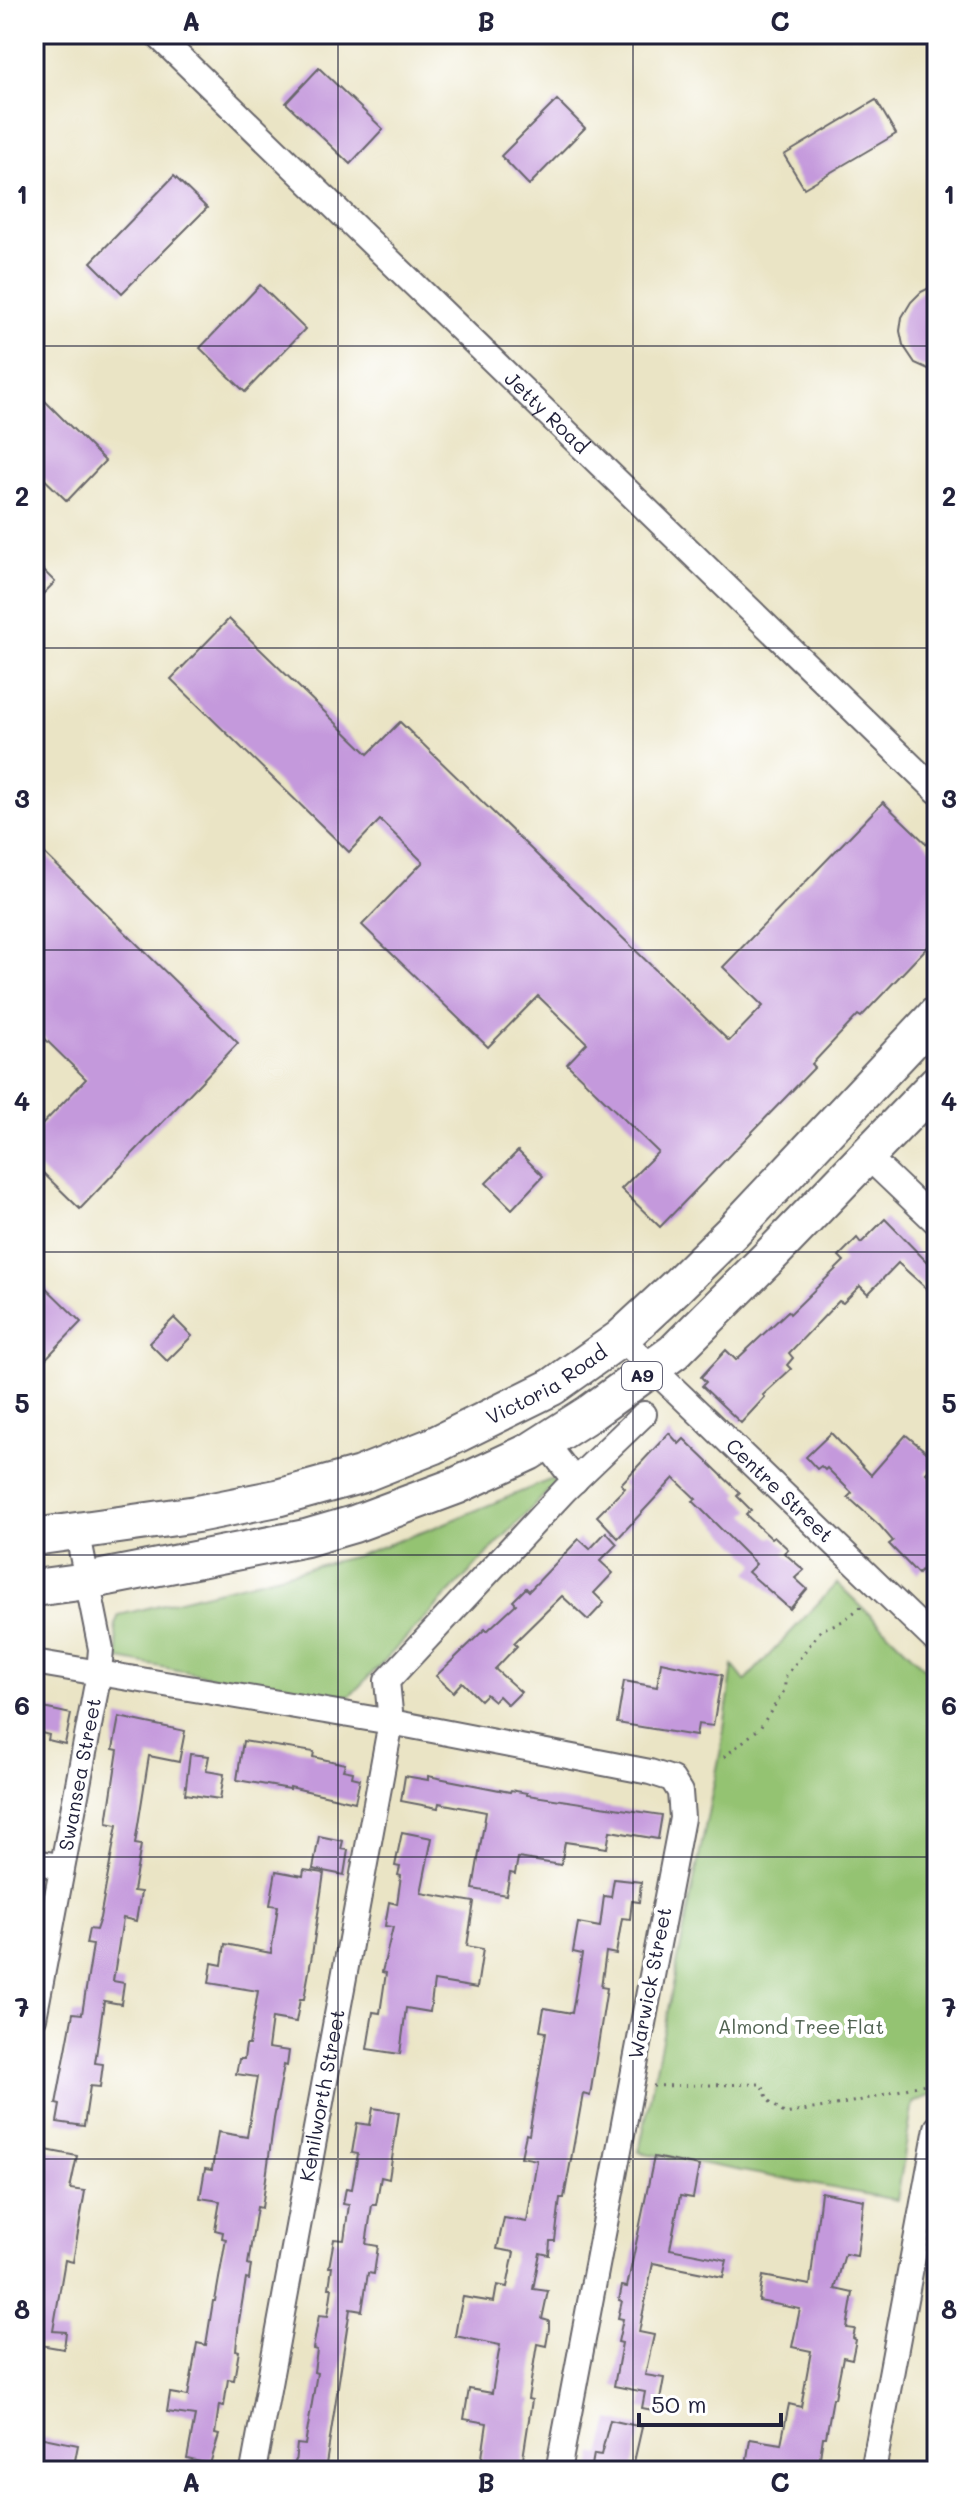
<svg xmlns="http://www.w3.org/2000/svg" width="971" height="2505" font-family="Mali,sans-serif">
<rect width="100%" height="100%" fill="#fff"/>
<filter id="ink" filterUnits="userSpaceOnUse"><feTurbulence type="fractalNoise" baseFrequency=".0125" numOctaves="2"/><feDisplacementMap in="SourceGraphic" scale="16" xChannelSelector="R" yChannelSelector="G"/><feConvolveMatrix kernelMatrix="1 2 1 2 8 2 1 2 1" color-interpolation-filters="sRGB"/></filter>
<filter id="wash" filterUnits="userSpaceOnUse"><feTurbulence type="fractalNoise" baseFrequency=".006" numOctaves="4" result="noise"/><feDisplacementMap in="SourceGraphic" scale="32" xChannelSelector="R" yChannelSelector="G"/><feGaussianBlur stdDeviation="1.8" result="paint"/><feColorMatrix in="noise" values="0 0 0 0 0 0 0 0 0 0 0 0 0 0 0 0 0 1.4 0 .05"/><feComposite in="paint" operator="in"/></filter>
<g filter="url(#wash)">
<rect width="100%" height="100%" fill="#eae4c5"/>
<g fill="#94c372" stroke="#5b7256" stroke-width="2">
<path d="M552,1479L555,1484L350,1696L330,1699L119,1659L115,1624L119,1615L356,1556L428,1530Z"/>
<path d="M837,1583L937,1680V2092L913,2103L897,2200L639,2152L721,1749L733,1666L745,1681Z"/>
</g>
<g id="blocks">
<g fill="#c499dc">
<path d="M319,68L383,129L350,164L286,103Z"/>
<path d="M557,100L585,128L529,185L501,156Z"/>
<path d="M876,100L896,134L804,188L784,155Z"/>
<path d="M174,176L207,208L122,293L91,262Z"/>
<path d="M937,284V373L915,363L903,345L900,331L902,317L911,302L921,292Z"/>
<path d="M260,285L305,329L245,392L200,348Z"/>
<path d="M34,390L105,461L67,501L34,469Z"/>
<path d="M34,561L55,582L34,603Z"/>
<path d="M229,619L368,754L400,722L729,1041L763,1006L723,967L883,802L937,854V937L861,1017L858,1015L812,1064L815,1067L660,1227L621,1189L658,1152L567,1064L587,1043L538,996L488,1047L362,925L423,862L380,820L349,852L171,679Z"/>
<path d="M34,843L238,1043L80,1209L34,1164V1133L86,1079L34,1028Z"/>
<path d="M518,1151L543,1176L512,1209L486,1183Z"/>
<path d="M885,1219L927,1262L937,1251V1298L898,1263L868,1294L860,1286L843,1303L839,1301L789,1353L793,1358L787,1365L791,1369L763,1395L765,1397L741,1423L702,1386L706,1382L701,1377L726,1350L736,1360L788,1311L790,1314L844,1261L839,1256L857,1238L861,1243Z"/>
<path d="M34,1276L81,1322L34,1371Z"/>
<path d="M174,1318L192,1336L167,1361L149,1343Z"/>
<path d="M669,1433L679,1444L684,1439L740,1493L737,1496L751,1510L746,1515L771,1538L774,1536L788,1549L784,1553L804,1570L795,1578L807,1589L790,1609L748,1572L756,1564L693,1501L696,1499L674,1478L618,1538L597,1516L625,1488L621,1484Z"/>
<path d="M831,1433L871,1475L906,1435L937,1461L926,1473L937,1483V1522L930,1530L937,1536V1564L930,1572L924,1567L918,1574L889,1544L893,1541L880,1526L848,1497L852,1493L827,1468L825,1470L821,1466L817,1469L806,1457Z"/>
<path d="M606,1532L617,1544L600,1561L613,1573L594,1593L604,1603L588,1620L562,1596L514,1643L517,1646L495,1669L521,1692L508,1705L499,1696L494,1701L486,1694L480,1700L462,1682L453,1692L436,1676L485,1629L487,1631L516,1604L513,1601L526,1588L529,1591L579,1539L590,1549Z"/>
<path d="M661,1662L722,1675L713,1726L698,1724L696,1736L617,1723L624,1681L657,1687Z"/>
<path d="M34,1706L71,1714L65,1744L48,1740L49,1735L34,1731Z"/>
<path d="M119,1717L185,1731L179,1762L149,1756L135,1844L141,1845L133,1891L141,1892L136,1921L123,1918L113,1981L124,1983L121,2004L104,2001L95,2063L103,2064L100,2087L90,2086L84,2126L57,2122L60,2105L56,2104L73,2013L82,2014L93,1945L86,1944L89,1929L96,1930L100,1918L117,1825L107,1823L118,1750L113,1749Z"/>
<path d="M243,1741L314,1752L313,1757L345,1764L343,1770L353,1772L352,1777L360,1779L355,1802L290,1787V1789L237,1780Z"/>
<path d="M190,1754L209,1756L206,1771L224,1774L220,1799L185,1794Z"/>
<path d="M405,1776L428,1780V1776L510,1792L511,1790L527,1793V1795L662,1815L658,1839L610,1831L607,1848L565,1842L561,1865L518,1858L515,1874L510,1873L506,1895L473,1889L486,1812L439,1803L438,1808L401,1801Z"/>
<path d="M402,1832L432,1838L421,1893L474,1902L467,1946L483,1949L477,1988L434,1981L430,2012L406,2008L400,2054L367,2049L373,2012L380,2013L386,1973L382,1972L393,1927L385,1926L389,1902L397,1904L401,1876L398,1875L400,1867L395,1866Z"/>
<path d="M319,1836L343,1841L341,1849L348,1850L344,1875L313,1869Z"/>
<path d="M304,1870L324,1873L312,1955L304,1999H300L296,2022L272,2018L268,2048L289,2051L287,2066L284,2065L274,2119L262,2208L257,2207L248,2264L251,2265L249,2280L246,2279L239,2321L236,2350L239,2351L234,2380L228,2379L224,2406L219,2405L215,2434L219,2435L210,2464L187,2459L195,2416L167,2412L170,2393L188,2396L197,2343L206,2345L213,2301H215L226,2239L222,2238L223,2232L215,2230L220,2201L200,2198L205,2169L212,2170L218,2132L247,2137L257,2077L236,2074L239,2059H244L246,2045H249L258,1991L209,1983L212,1963L222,1965L225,1944L271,1953L278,1906L270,1905L276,1871L303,1876Z"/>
<path d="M614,1879L641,1882L639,1902L632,1901L630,1919L622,1918L616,1954L606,1952L601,1987L607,1988L590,2096L583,2094L564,2198H560L555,2241H550L549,2255L540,2253L533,2289L548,2291L542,2319L549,2321V2329L546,2346L537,2344L528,2399L532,2400L521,2471H480L487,2423L464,2419L469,2389L492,2393L500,2345L455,2336L458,2319L463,2297L494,2302L497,2285L507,2287L514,2252L497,2249L504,2218L527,2222L537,2160L521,2157L526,2134L529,2135L546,2032L540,2031L544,2008L572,2013L582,1954L573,1952L578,1923L600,1927L604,1896L611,1897Z"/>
<path d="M373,2108L399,2112L389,2179L381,2177L376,2205H372L366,2244L378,2246L374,2274L368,2273L362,2311L350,2309L325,2471H297L298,2465L295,2464L297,2444L305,2445L317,2373L314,2372L317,2350L313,2349L319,2315L328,2316L332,2288H329L332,2267H329L334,2239L344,2240L349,2205L343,2204L346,2188L352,2189L358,2154L352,2153L357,2123L370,2125Z"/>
<path d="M46,2150L77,2156L70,2189L85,2191L73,2262L65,2260L53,2331L66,2332L64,2349L34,2344V2239Z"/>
<path d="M654,2157L699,2166L693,2198L680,2196L670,2249L727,2260L723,2277L653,2263L639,2332L654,2335L645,2375L664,2378L658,2411L642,2408L645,2392L614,2386L622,2343L618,2342L623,2319L618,2318L622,2301L619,2300L622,2286L627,2287Z"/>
<path d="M821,2192L864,2200L857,2256L845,2254L835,2289L853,2293L847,2328L855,2329L853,2338L856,2340L852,2359L843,2357L835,2398H833L826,2437H823L818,2471H745L750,2439L781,2444L789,2404L801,2407L811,2351L792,2347L800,2309L759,2301L763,2276L810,2285Z"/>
<path d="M610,2420L642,2427L632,2471H591L594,2454L601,2455Z"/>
<path d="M34,2436L78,2445L73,2471H34Z"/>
</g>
</g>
</g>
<g filter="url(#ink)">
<use href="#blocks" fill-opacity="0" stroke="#68666b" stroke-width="2"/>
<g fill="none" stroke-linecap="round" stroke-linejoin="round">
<g stroke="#68666b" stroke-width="28">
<g id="minor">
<path id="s1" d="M156,34L937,791"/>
<path d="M867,1156L937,1223"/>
<path id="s2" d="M621,1338L937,1642"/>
<path d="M545,1442L575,1481"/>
<path d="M34,1662L391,1722L387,1681L565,1490L644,1414"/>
<path d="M34,1862L61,1866"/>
<path id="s3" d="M34,2018L99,1673L101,1649L77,1530"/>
<path id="s4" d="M253,2471L391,1722L650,1772L672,1779L680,1792L682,1818L558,2471"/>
<path d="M873,2471L937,2128"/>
</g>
</g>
<g stroke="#68666b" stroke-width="40">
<g id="highway">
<path id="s5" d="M34,1537L197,1514L277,1498L360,1475L433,1446L552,1387L621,1338L676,1287L732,1232L937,1014"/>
<path d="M34,1588L87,1581L306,1538L354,1524L456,1486L529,1452L590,1413L674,1352L769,1257L937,1083"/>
</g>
</g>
<g stroke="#68666b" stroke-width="3" stroke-dasharray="2 6" stroke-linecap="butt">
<path d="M724,1757L760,1728L784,1691L786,1676L821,1630L843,1621L862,1606"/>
<path d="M653,2086L762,2084L768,2100L785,2114L858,2101L937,2081"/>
</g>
<use href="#minor" stroke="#fff" stroke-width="24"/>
<use href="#highway" stroke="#fff" stroke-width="36"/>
</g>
</g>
<path fill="none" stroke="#22223b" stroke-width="2" stroke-opacity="0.55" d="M338,34V2471M633,34V2471M34,346H937M34,648H937M34,950H937M34,1252H937M34,1555H937M34,1857H937M34,2159H937"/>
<g text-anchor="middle" stroke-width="8" stroke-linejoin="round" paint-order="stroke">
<rect fill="#fff" stroke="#646476" stroke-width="2" x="622" y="1362" width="40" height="28" rx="6"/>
<g font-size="18" font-weight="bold" fill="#22223b">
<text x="642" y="1382">A9</text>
</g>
<g font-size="20" fill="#22223b" stroke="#fff">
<text dy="7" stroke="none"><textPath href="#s1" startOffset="544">Jetty Road</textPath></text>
<text dy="7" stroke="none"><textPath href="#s5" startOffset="540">Victoria Road</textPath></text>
<text dy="7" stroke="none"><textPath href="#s2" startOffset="220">Centre Street</textPath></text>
<text dy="7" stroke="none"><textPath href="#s3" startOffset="248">Swansea Street</textPath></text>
<text transform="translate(650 1983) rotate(-79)" y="7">Warwick Street</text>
<text dy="7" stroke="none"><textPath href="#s4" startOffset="382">Kenilworth Street</textPath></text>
</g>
<g font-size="20" fill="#506251" stroke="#fff">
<text x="801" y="2034">Almond Tree Flat</text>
</g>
</g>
<rect width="971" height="2505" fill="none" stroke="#fff" stroke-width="88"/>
<path d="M639 2413v12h142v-12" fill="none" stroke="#22223b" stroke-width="4"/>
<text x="651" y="2413" font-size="24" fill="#22223b" stroke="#ffffff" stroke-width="6" paint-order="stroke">50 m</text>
<rect x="44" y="44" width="883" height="2417" fill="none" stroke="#22223b" stroke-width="3"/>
<g font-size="26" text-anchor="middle" font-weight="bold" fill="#22223b">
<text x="191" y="31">A</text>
<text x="486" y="31">B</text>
<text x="780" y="31">C</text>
<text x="22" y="204">1</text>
<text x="949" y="204">1</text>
<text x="22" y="506">2</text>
<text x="949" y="506">2</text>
<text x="22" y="808">3</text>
<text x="949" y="808">3</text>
<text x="22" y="1111">4</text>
<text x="949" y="1111">4</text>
<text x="22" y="1413">5</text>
<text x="949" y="1413">5</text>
<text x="22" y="1715">6</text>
<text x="949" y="1715">6</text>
<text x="22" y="2017">7</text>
<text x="949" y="2017">7</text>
<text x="22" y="2319">8</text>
<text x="949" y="2319">8</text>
<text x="191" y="2492">A</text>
<text x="486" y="2492">B</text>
<text x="780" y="2492">C</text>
</g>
</svg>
